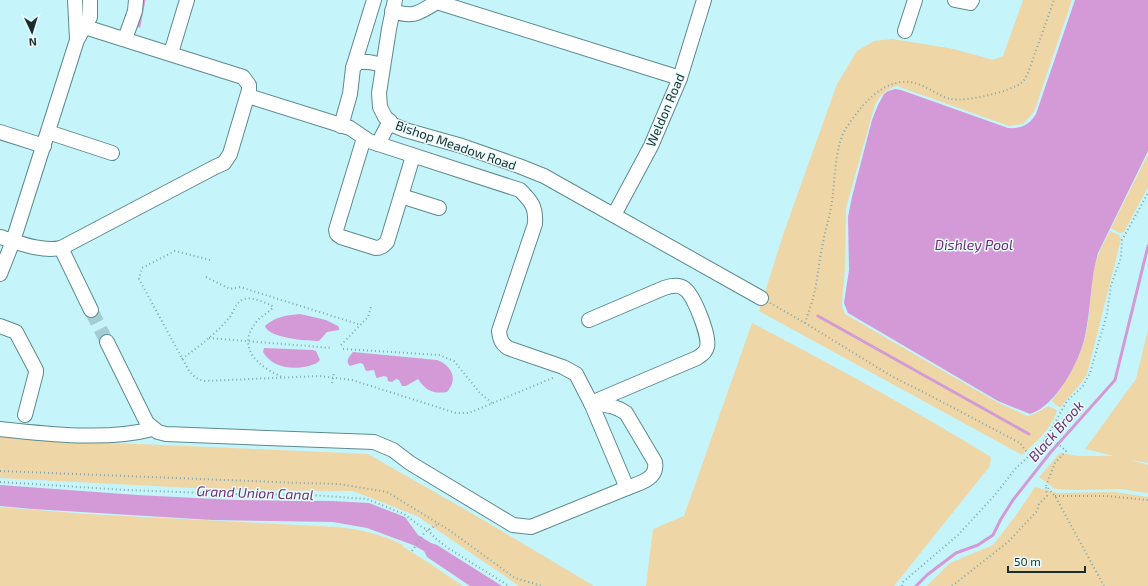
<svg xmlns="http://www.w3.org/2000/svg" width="1148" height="586" font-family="'Exo 2',sans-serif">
<rect width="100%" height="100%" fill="#c5f5fb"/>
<g fill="#eed6a6">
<path d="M1023,0H1072L1034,112L1023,124L1009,126L897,86C887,88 880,96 875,104L846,208L845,268L842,302V307L845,314L997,402L1027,416C1036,415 1041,409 1049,406L1055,409L1057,411C1051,430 1035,442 1022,455L759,311L784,232L837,84L857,51L874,41L893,39L954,49L993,60L1003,56Z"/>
<path d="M1148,154V187L1124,232L1119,233L1111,228Z"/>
<path d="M1110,231L1119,235L1121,239L1087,374C1080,387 1069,395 1061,407H1059L1052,401C1066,382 1079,361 1085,338C1091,315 1089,289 1095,265C1098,253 1104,242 1110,231Z"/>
<path d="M752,323C833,365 913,409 991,457L990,466L894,586H646L653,529L684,516Z"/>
<path d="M1148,330V463L1130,460L1148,465V493L1120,489L1077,490L1055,489L1039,477L1060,453L1079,456H1114L1085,449L1136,379Z"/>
<path d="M0,436L21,439L279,450L368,454L480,518L594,586H519L417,516L353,491L230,490L0,478Z"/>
<path d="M1035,487L1058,493L1115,492L1148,497V586H927L950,563L993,545L1017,514Z"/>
<path d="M0,507L86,514L338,527C361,530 382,534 403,545L402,546L432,565L463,586H0Z"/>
</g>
<g fill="#d39ad7">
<path d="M1075,0H1148V151L1098,253C1090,280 1091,309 1085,336C1080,361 1056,406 1030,414L998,401L848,313L844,303L849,270L848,217L852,197L872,120L878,105L884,94L888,91L895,89L901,90L1008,128C1021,129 1029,125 1036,114Z"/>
<path d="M300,314L326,320L338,326L339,328V330L327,332L319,341C307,341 268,338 265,326C274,317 288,315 300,314Z"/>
<path d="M264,348L313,350L316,351L320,360C317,364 314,364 309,366C293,370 272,368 263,352Z"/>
<path d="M353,352L437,360C451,365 459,379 447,392C433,394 426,391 418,379L406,386H402L399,380L396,379L392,382L388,381L387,377L384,376L377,378L376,377L374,370L366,371L363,364L360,363L350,366C345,361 349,357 353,352Z"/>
<path d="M0,485L137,495L235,500L332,501L369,503L405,517L418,535L431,543L437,545L502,586H470L427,557L424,551L413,545L367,528L333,522L212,520L33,509L0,506Z"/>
</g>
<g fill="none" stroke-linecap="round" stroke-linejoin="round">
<g stroke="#d39ad7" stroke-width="3">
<path d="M139,26L144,0"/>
<path d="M818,316L1029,434"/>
<path d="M916,586L927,575L956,553L978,545L993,535L1001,519L1013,500L1050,453L1115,380L1148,246"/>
</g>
<path stroke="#a3cdd2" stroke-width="14" stroke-dasharray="14 7" stroke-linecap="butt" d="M91,310L107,342"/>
<g stroke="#5c8a8f" stroke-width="16">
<g id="minor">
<path d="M75,0L77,39"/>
<path d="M395,0L389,29L379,93L380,107L385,117L393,125L405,130L462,146L519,166L544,176L761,298"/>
<path d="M955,0L970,3L972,0"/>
<path d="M392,11C415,18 418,13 437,2L680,78"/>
<path d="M905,31L915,0"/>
<path d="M125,39L135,11L136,0"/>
<path d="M171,53L187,0"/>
<path d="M353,68L374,0"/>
<path d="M341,126L350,94L353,68L358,62H369L383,65"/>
<path d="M0,132L44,146"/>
<path d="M48,132L112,153"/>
<path d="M364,138L336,230L337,234L341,237L376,248C381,248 383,246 387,242L401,196"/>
<path d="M378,144L390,121"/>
<path d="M413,156L401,196L439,208"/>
<path d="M614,215L651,146L680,78L704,0"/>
<path d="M0,237C20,243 41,252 61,248L215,167L224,163L230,154L249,90V85L243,77L85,27"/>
<path d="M61,248L91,310"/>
<path d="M0,274L13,241L77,40L90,17V0"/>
<path d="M589,320L664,288C670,286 679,284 685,289C694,296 710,336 707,347C706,352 702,355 697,358L591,403"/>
<path d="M0,326L16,332L36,370V373L25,415"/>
<path d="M107,342L147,423L158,432L166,434L374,442L393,450L410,463L513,525L531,527L627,488L591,403L576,374L563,367L508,348C501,343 500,339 499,331L535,224C536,207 532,202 520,190L369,141L350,128L248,96"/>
<path d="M591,403C604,405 615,405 626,413L655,462C658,479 640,483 627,488"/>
<path d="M0,429C46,434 108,441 152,429"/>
</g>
</g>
<g stroke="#82a7ab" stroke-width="2" stroke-dasharray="1 3" stroke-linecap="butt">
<path d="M210,260L175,251L142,268L139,279L189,371C194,377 198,380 205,381L320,376L352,380L456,413H469L555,377"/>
<path d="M206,277L230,289L240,287L361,325"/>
<path d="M770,303L805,323L893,377L931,396L1020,443L1029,455"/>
<path d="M805,323C808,313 812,303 814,294C818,277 819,260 823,243C826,226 832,209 833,193C835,175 836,145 845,130C860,106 886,73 918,84C930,88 940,97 951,99C966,102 1009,92 1021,83C1024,81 1026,77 1028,73L1054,0"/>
<path d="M209,338L332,348"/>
<path d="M341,345L368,317L371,307"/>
<path d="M343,349L439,355L454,361L480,393L492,403"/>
<path d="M182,359C199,346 216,334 229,318C234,312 236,301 244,299C253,297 263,302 271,305L273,307C269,313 261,316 257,321C235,348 258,366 282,377"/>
<path d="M332,383L334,373"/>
<path d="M1048,435L1066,451L1055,463L1046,486L1055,496L1104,586"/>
<path d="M0,471L301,483L339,484L387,492L449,530L515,578L542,586"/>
<path d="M0,482L126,490L232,494L311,495L367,499L404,514L420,526L428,530L435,538L448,548L509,586"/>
<path d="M1055,496H1106L1148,500"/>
<path d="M412,551L425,532L438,524"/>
<path d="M902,586L903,582L958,535L994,496L1016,468L1040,446L1048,435L1067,401L1083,386L1090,373L1107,314L1111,285L1121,258L1122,240L1148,193"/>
<path d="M952,586L1008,542L1037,511L1039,504L1047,496L1046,487"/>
</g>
<use href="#minor" stroke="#fff" stroke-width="14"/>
</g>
<g text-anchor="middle" stroke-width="3" stroke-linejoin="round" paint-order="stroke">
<g font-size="13" fill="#192c2e" stroke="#eafdff">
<text transform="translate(665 110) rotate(-67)" y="5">Weldon Road</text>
<text transform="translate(456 145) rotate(19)" y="5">Bishop Meadow Road</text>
</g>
<g font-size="14" font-style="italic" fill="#6d2b73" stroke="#eafdff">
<text x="974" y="250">Dishley Pool</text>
<text transform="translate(1056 431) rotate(-49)" y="5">Black Brook</text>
<text transform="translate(255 493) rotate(2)" y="5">Grand Union Canal</text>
</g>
</g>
<g transform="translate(32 32) rotate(176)" stroke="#eafdff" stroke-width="3" paint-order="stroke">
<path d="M0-3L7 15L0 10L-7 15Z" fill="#192c2e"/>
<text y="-6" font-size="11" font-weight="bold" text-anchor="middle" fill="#192c2e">N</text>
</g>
<path d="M1008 566v6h77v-6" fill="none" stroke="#192c2e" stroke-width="2"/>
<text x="1014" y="566" font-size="12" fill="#192c2e" stroke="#eafdff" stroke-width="3" paint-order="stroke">50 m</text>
</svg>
